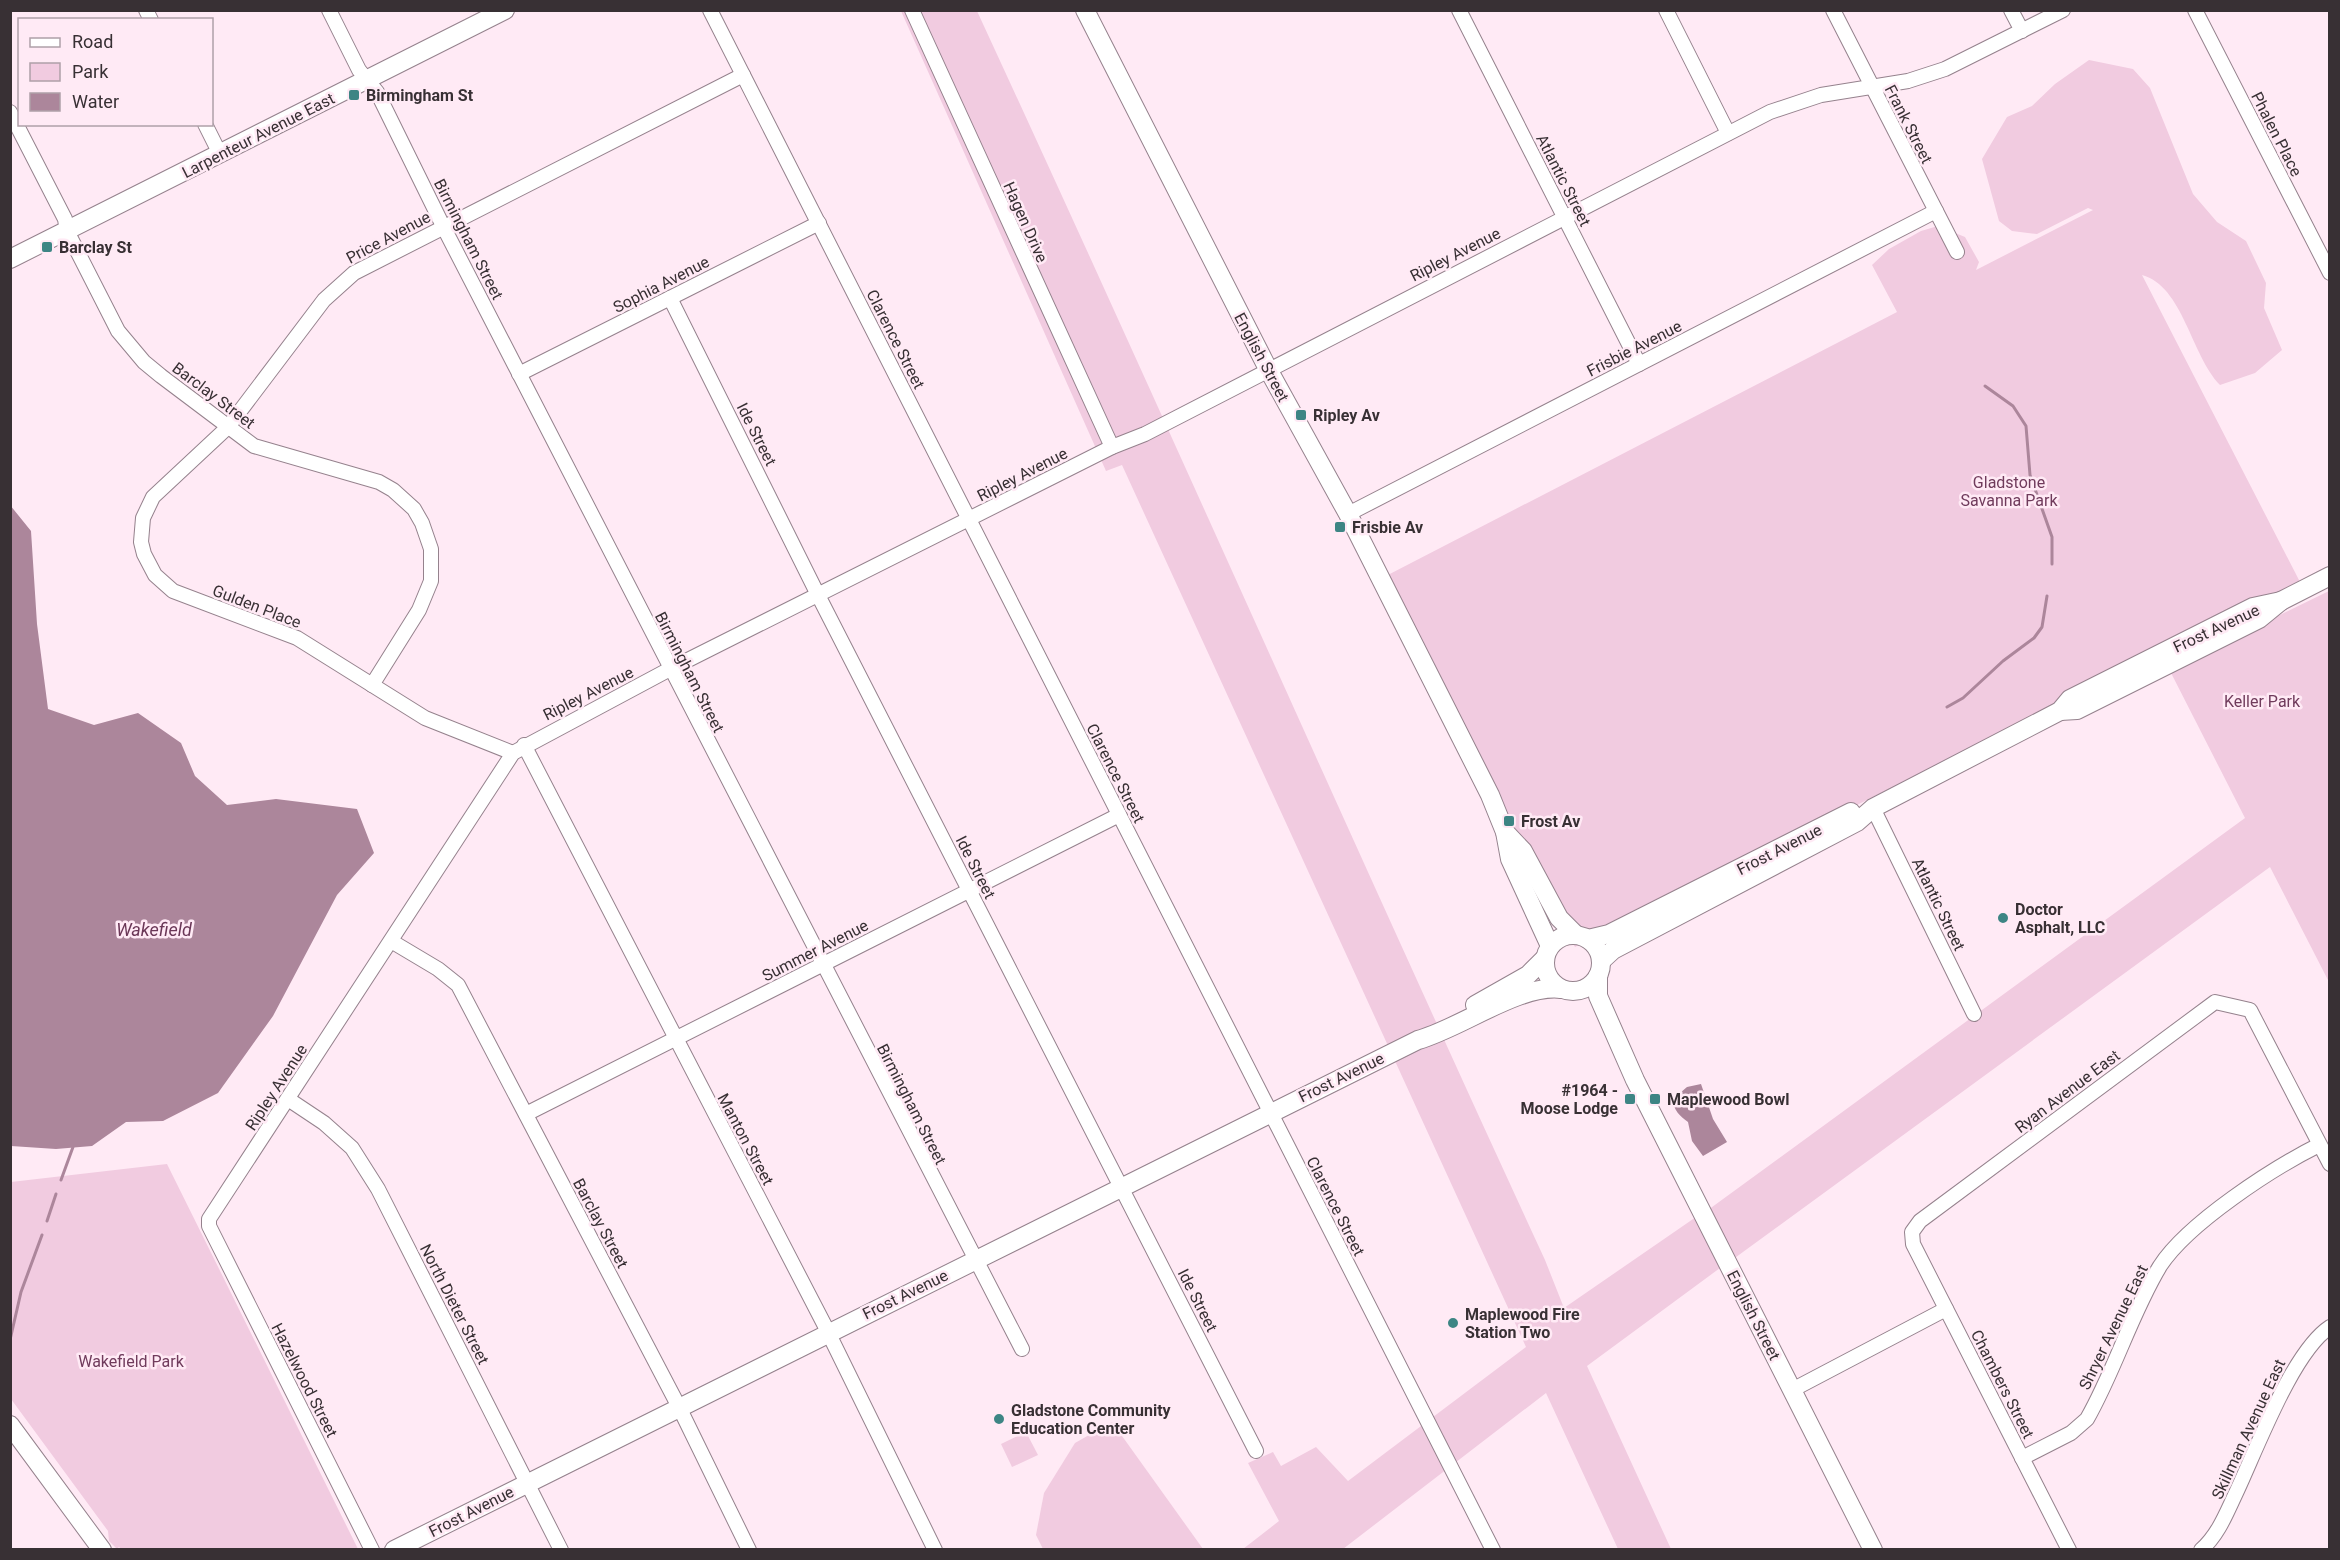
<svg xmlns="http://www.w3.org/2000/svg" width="2340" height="1560" font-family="Roboto,sans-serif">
<rect width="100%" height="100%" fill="#ffeaf5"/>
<g fill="#f1cbe0">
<path d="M901,11H977C1169,426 1353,844 1545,1260L1564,1308L1696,1217L1720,1268L1587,1366L1671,1549H1618L1546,1393L1343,1549H1243L1279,1521L1248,1463L1273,1452L1281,1466L1316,1447L1348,1481L1526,1347L1122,465L1106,471Z"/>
<path d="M2089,60L2133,69L2150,88L2193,194L2217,222L2246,241L2266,283L2264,308L2282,350L2255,373L2220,385C2191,355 2183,286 2142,275L2300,582L1575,947L1382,578L1897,312L1872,265L1889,249L1921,231L1938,226L1965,237L1979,262L1976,270L2093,210L2088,208L2037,234L2012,231L1999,221L1982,159L2007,117L2032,106L2055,84Z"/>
<path d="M2329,591V982L2270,867L1732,1260L1708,1210L2245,818L2169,669Z"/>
<path d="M167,1164L358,1549H357L122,1550L119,1547L117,1549L109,1541L108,1531L11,1399V1182Z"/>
<path d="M1112,1422L1203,1549H1043L1036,1535L1044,1493L1075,1443Z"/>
<path d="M1026,1432L1038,1455L1012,1467L1001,1444Z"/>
</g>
<g fill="#ac869b">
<path d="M10,505L31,531L37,624L48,709L94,725L138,713L181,743L195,776L227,805L276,799L357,809L374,853L337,895L273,1016L218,1093L163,1121L126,1122L92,1146L56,1149L11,1146Z"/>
<path d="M1701,1084L1713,1119L1727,1142L1703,1156L1692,1141L1688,1122C1680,1116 1673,1110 1673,1099L1687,1087Z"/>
</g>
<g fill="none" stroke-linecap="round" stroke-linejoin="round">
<g stroke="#ac869b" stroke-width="3">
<path d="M1985,386L2013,406L2026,426L2030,475L2052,537V564"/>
<path d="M1947,707L1963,698L2003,661L2034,638L2042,627L2047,596"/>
<path d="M61,1180L73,1147"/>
<path d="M47,1221L56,1194"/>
<path d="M10,1340L21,1292L42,1235"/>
</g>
<g stroke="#95828d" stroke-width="16">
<g id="street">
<path d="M146,10L151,20"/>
<path d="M329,10L359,70L377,92L443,226L1022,1349"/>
<path d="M710,10L1493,1550"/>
<path d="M912,10L1112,447"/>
<path d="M1459,10L1639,364"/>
<path d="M1666,10L1728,133"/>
<path d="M1833,10L1957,252"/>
<path d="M2011,10L2022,31"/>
<path d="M2195,10L2330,273"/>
<path d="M10,112L65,219L67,231L118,331L144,362L161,376L254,446L379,482L393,490L414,509L422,523L431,549V581L419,610L372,685"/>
<path d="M205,124L220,154"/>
<path d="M670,298L818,595L1256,1451"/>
<path d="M519,374L819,223"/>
<path d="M1348,514L1936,211"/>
<path d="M524,745L824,1324L935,1550"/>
<path d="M513,753L425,718L297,638L173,591L155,575L144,554L141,542L143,518L153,497L228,427L324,300L354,273L743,75"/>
<path d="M1873,808L1974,1014"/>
<path d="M391,941L438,969L458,985L679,1407L749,1550"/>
<path d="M288,1099L324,1123L352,1148L378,1189L561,1550"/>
<path d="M526,1114L1119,815"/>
<path d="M1792,1390L1946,1309"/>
<path d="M2022,1458L2071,1433L2087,1419C2115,1370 2131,1314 2160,1266C2188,1223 2273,1168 2319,1145"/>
<path d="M372,1550L209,1226V1219L513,753L670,669L1112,447L1145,434L1770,112L1821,95L1908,81L1945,69L2063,10"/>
<path d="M2069,1550L1913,1244L1912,1232L1920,1221L2215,1002L2250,1010L2330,1164"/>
<path d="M2201,1550C2218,1535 2226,1514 2235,1495C2256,1451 2292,1352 2330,1327"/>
</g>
</g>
<g stroke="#95828d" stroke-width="20">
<g id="secondary">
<path d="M1085,10L1268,369L1348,514L1490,795L1505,832L1510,859L1550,946"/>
<path d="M10,259L505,10"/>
<path d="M2060,711L2077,710L2259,619L2281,601L2330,576"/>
<path d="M1505,832L1523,851L1559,918L1576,935"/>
<circle cx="1573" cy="963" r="28"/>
<path d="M1588,939L1609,934L1851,812"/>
<path d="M1601,961L1613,950L1857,822L1873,808L2060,711L2070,699L2253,607L2281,601"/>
<path d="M1598,976V996L1635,1080L1873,1550"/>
<path d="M1475,1005L1528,975L1545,958"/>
<path d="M10,1425L102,1550"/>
<path d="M394,1550L1418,1040C1461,1028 1519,984 1561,989"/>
</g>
</g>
<use href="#street" stroke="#fff" stroke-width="14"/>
<use href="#secondary" stroke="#fff" stroke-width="18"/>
</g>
<g fill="#3d8584" stroke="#ffeaf5" stroke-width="2">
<rect x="348" y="89" width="12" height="12" rx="3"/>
<rect x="41" y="241" width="12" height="12" rx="3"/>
<rect x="1295" y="409" width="12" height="12" rx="3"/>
<rect x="1334" y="521" width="12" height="12" rx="3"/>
<rect x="1503" y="815" width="12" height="12" rx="3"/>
<circle cx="2003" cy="918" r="6"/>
<rect x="1624" y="1093" width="12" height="12" rx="3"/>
<rect x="1649" y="1093" width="12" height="12" rx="3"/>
<circle cx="1453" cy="1323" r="6"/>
<circle cx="999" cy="1419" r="6"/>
</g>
<g text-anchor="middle" stroke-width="5" stroke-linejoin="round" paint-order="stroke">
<g font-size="16" font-weight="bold" fill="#383034" stroke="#ffeaf5" text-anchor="start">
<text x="366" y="101">Birmingham St</text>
<text x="59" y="253">Barclay St</text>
<text x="1313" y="421">Ripley Av</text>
<text x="1352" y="533">Frisbie Av</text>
<text x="1521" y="827">Frost Av</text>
<text x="2015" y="915">Doctor<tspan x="2015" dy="18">Asphalt, LLC</tspan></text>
<text x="1618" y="1096" text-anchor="end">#1964 -<tspan x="1618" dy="18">Moose Lodge</tspan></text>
<text x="1667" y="1105">Maplewood Bowl</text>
<text x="1465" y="1320">Maplewood Fire<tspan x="1465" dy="18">Station Two</tspan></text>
<text x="1011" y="1416">Gladstone Community<tspan x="1011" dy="18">Education Center</tspan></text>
</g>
<g font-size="16" fill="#383034" stroke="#ffeaf5">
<text transform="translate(1909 124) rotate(63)" y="6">Frank Street</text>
<text transform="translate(2277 134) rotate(63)" y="6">Phalen Place</text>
<text transform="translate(258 135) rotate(-27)" y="6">Larpenteur Avenue East</text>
<text transform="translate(1564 180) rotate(63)" y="6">Atlantic Street</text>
<text transform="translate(1026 222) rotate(66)" y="6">Hagen Drive</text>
<text transform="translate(388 237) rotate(-28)" y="6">Price Avenue</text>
<text transform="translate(469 239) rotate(63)" y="6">Birmingham Street</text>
<text transform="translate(1455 254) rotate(-27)" y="6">Ripley Avenue</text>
<text transform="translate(661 284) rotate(-27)" y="6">Sophia Avenue</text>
<text transform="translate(896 339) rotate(63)" y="6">Clarence Street</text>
<text transform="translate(1634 348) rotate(-27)" y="6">Frisbie Avenue</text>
<text transform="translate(1262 357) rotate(62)" y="6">English Street</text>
<text transform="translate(214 395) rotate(37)" y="6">Barclay Street</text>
<text transform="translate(757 434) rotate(63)" y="6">Ide Street</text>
<text transform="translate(1022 474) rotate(-27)" y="6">Ripley Avenue</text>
<text transform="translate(257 606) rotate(21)" y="6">Gulden Place</text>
<text transform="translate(2216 628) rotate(-25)" y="6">Frost Avenue</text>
<text transform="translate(690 672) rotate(63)" y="6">Birmingham Street</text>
<text transform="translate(588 693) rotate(-27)" y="6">Ripley Avenue</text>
<text transform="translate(1116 773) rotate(63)" y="6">Clarence Street</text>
<text transform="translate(1779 849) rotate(-27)" y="6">Frost Avenue</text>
<text transform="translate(976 867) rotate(63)" y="6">Ide Street</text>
<text transform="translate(1939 904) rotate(64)" y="6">Atlantic Street</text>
<text transform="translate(815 950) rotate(-27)" y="6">Summer Avenue</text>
<text transform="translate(1341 1077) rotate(-26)" y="6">Frost Avenue</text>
<text transform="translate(276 1087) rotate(-57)" y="6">Ripley Avenue</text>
<text transform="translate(2067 1091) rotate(-37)" y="6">Ryan Avenue East</text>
<text transform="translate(912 1104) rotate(63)" y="6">Birmingham Street</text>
<text transform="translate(746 1139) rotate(62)" y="6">Manton Street</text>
<text transform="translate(1336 1206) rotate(63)" y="6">Clarence Street</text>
<text transform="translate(601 1223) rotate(62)" y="6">Barclay Street</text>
<text transform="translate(905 1294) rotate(-26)" y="6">Frost Avenue</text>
<text transform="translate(1198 1300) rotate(63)" y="6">Ide Street</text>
<text transform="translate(455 1304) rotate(63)" y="6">North Dieter Street</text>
<text transform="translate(1754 1315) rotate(63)" y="6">English Street</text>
<text transform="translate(2113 1327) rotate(-64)" y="6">Shryer Avenue East</text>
<text transform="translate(305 1380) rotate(63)" y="6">Hazelwood Street</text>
<text transform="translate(2003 1384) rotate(63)" y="6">Chambers Street</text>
<text transform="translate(2248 1429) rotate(-65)" y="6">Skillman Avenue East</text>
<text transform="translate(471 1511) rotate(-27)" y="6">Frost Avenue</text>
</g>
<g font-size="16" fill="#703b5c" stroke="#ffeaf5">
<text x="2009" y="488">Gladstone<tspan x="2009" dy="18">Savanna Park</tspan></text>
<text x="2262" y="707">Keller Park</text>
<text x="131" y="1367">Wakefield Park</text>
</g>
<g font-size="18" font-style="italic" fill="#6b3757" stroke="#ffeaf5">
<text x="154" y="936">Wakefield</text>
</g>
</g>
<rect width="2340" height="1560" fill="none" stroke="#383034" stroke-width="24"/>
<rect x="18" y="18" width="195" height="108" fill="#ffeaf5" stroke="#afa0a8" stroke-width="1.5"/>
<rect x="30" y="38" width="30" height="9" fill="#ffffff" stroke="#afa0a8" stroke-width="1.5"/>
<text x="72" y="48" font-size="18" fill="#383034">Road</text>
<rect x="30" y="63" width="30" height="18" fill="#f1cbe0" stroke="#afa0a8" stroke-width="1.5"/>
<text x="72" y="78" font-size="18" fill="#383034">Park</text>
<rect x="30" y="93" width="30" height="18" fill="#ac869b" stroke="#afa0a8" stroke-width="1.5"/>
<text x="72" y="108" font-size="18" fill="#383034">Water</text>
</svg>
